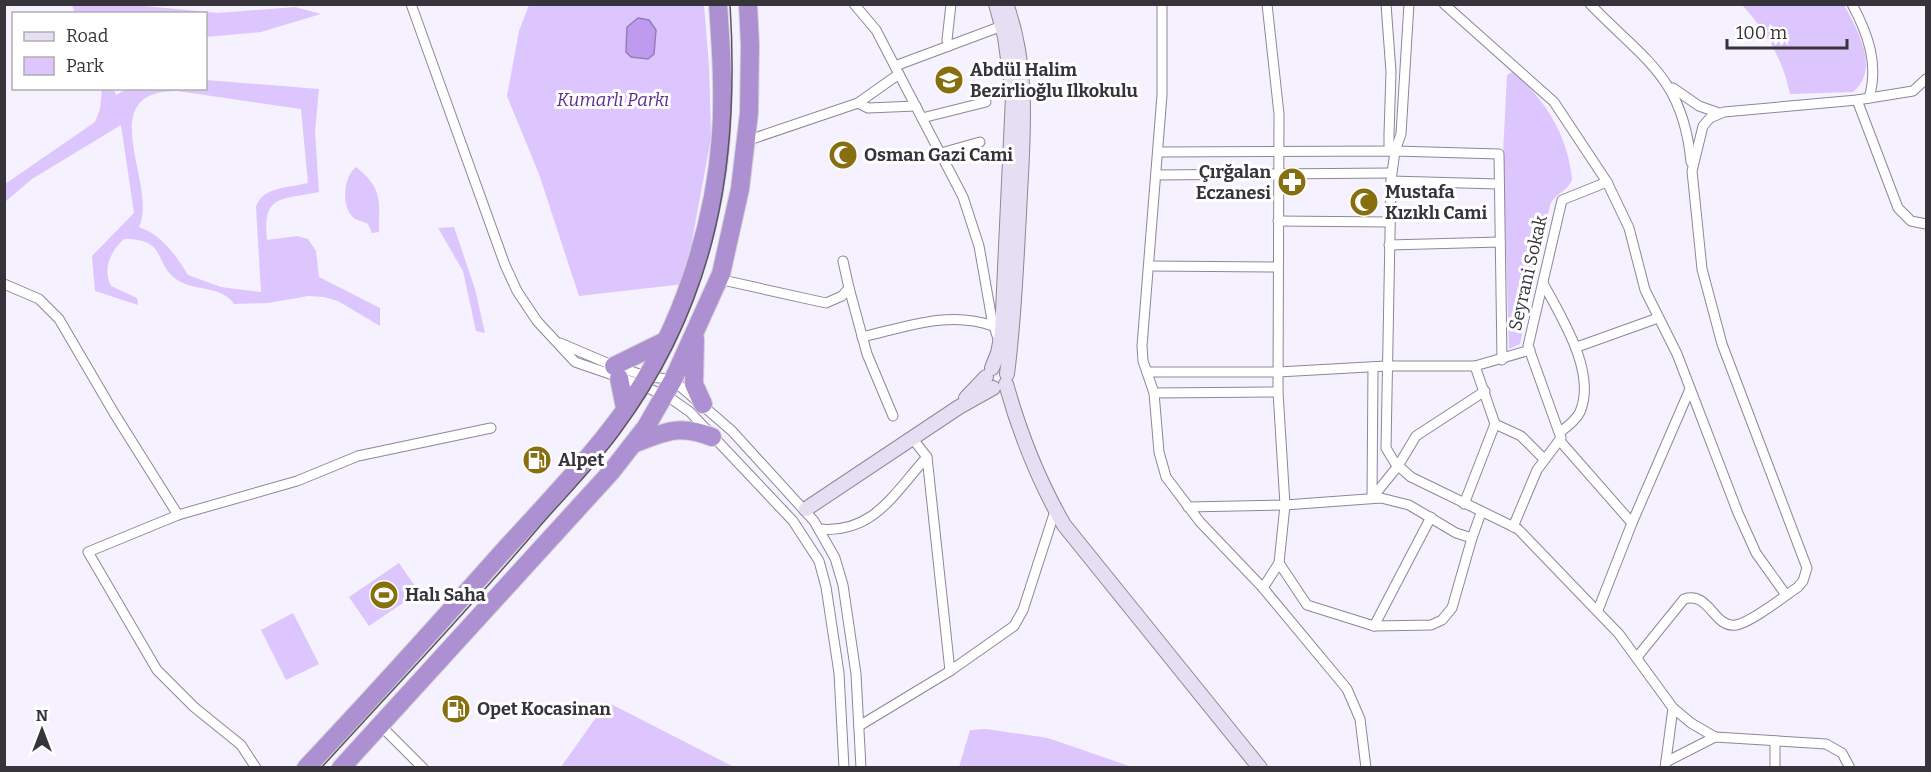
<svg xmlns="http://www.w3.org/2000/svg" width="1931" height="772" font-family="Bitter,serif">
<rect width="100%" height="100%" fill="#f6f1fe"/>
<g fill="#dcc6fd" fill-rule="evenodd">
<path d="M72,5H134L218,13L295,7L321,14L261,32L206,37V14L75,13Z"/>
<path d="M529,5H704L709,65L711,138L684,284L579,296L539,174L507,96L519,31Z"/>
<path d="M1742,5H1844C1857,29 1881,69 1853,92L1790,94C1783,59 1766,31 1742,5Z"/>
<path d="M1512,72C1545,98 1568,136 1572,179C1569,191 1555,193 1550,205L1520,344L1509,349L1503,154L1507,75Z"/>
<path d="M206,80L319,89L315,131L319,192C281,200 262,194 267,240L297,236L308,239L316,251L319,277L380,308V326L338,301L324,297L308,296L268,303L234,304C221,285 198,292 179,281C152,265 170,239 124,239C111,251 102,268 111,286L137,298L138,305L95,291L92,256L134,213L121,125L32,179L5,202V184L95,122L100,109L102,89H114L116,95L127,89L206,88ZM177,91L301,109L308,183C290,188 262,186 256,207L261,292L221,287L188,275C175,254 163,236 139,227C159,185 90,91 177,91Z"/>
<path d="M356,167C383,189 379,199 379,232L372,233L368,224C363,221 356,221 352,216C341,204 344,176 356,167Z"/>
<path d="M454,227L475,289L485,333L476,331L463,271L438,228Z"/>
<path d="M399,563L419,592L369,626L349,597Z"/>
<path d="M293,613L319,664L286,680L261,630Z"/>
<path d="M607,702L734,767H561Z"/>
<path d="M986,729L1048,738L1132,767H959L970,730Z"/>
</g>
<path fill="#bf9bef" stroke="#967cb9" stroke-width="1.5" d="M638,18L649,20L656,30L654,54L648,59L631,57L626,52L627,27Z"/>
<g fill="none" stroke-linecap="round" stroke-linejoin="round">
<g stroke="#8d8796" stroke-width="11">
<g id="street">
<path d="M411,4L505,265L517,291L537,321L575,362L642,385L673,400L690,412L793,521L819,561L826,587L839,673L844,768"/>
<path d="M854,4L876,30L963,197L979,246L992,320L999,342"/>
<path d="M1162,4V95L1142,346L1143,361L1154,393L1159,452L1166,477L1200,522L1263,588L1347,689L1360,719L1366,768"/>
<path d="M1386,4L1391,72L1389,134V145L1395,151"/>
<path d="M1409,4L1401,134L1395,151L1391,181L1386,448L1395,463L1411,477L1518,529L1619,634L1673,708L1665,768"/>
<path d="M1444,4L1554,102L1607,182L1629,228L1645,290L1677,354L1738,513L1756,553L1786,595"/>
<path d="M1590,4C1644,60 1683,77 1691,162"/>
<path d="M1852,4C1868,34 1879,64 1869,98"/>
<path d="M949,46L947,40L951,4"/>
<path d="M895,66L1002,26"/>
<path d="M1673,88L1699,106L1719,113"/>
<path d="M1857,100L1898,208L1911,221L1926,224"/>
<path d="M858,103L899,74"/>
<path d="M922,118L986,102"/>
<path d="M746,141L858,103L868,108L916,106"/>
<path d="M1158,152L1395,151L1499,154L1502,360"/>
<path d="M941,153L980,142"/>
<path d="M1156,175L1391,173"/>
<path d="M1391,181L1498,184"/>
<path d="M1278,221L1389,222"/>
<path d="M1389,245L1500,242"/>
<path d="M1149,266L1277,267"/>
<path d="M718,279L826,303L842,296L849,288L843,261"/>
<path d="M1543,283C1561,317 1597,372 1580,412C1576,420 1567,427 1560,432"/>
<path d="M4,284L39,299L59,319L114,413L178,515"/>
<path d="M849,288L867,354L893,416"/>
<path d="M862,337C906,327 949,310 993,326"/>
<path d="M560,343L614,366L646,376L673,380L732,431L814,521L835,558L843,585L856,674L861,768"/>
<path d="M1577,347L1658,318"/>
<path d="M1147,372H1278L1386,366H1475L1530,350"/>
<path d="M1154,393L1278,392"/>
<path d="M1495,424L1521,436L1544,459"/>
<path d="M912,438L927,457L950,671"/>
<path d="M1560,441L1632,523"/>
<path d="M1372,498L1398,466L1416,436L1485,391"/>
<path d="M1372,498L1373,367"/>
<path d="M1464,504L1495,424L1475,366"/>
<path d="M1188,507L1285,505L1381,498L1409,505L1456,533L1472,538L1481,513"/>
<path d="M1513,527L1537,470L1561,438L1528,346L1562,200L1607,182"/>
<path d="M819,529C874,534 894,493 927,457"/>
<path d="M1279,563L1307,605L1374,626L1431,625L1442,620L1452,608L1472,538"/>
<path d="M1263,588L1279,563L1285,505L1278,392L1279,114L1267,4"/>
<path d="M1598,610L1632,523L1690,389"/>
<path d="M1374,626L1431,517"/>
<path d="M1638,656L1684,599C1710,591 1713,628 1736,625C1752,622 1783,597 1798,587L1803,581L1807,568L1722,344L1702,269L1692,171L1703,126L1710,118L1724,112L1857,100L1913,91L1926,79"/>
<path d="M1673,708L1691,723L1715,737"/>
<path d="M380,725L423,768"/>
<path d="M859,726L950,671L1014,626L1023,610L1055,511"/>
<path d="M1775,741V768"/>
<path d="M1666,762L1715,737L1826,744L1842,753L1850,768"/>
<path d="M256,768L241,745L194,707L157,670L88,552L178,515L297,481L358,456L491,428"/>
</g>
</g>
<g stroke="#8d8796" stroke-width="16">
<g id="secondary">
<path d="M1006,4C1031,71 1022,144 1019,214C1016,267 1014,321 1007,374"/>
<path d="M992,368L998,353L1002,333L1013,96L1005,37L996,4"/>
<path d="M1006,384C1020,434 1038,480 1064,525L1260,768"/>
<path d="M966,398L986,377"/>
<path d="M806,509L959,407L993,388"/>
</g>
</g>
<g stroke="#d3d2d4" stroke-width="20">
<g id="highway">
<path d="M695,339L694,384L703,404"/>
<path d="M614,366L665,341"/>
<path d="M619,378L625,408"/>
<path d="M633,444C665,432 678,424 712,437"/>
<path d="M306,768C372,698 436,627 499,556C545,505 606,443 642,385C686,313 715,220 721,136C724,92 721,48 718,4"/>
<path d="M341,768L611,472L646,427L673,380L721,274L740,189L749,113L750,45L748,4"/>
</g>
</g>
<use href="#street" stroke="#fff" stroke-width="9"/>
<use href="#secondary" stroke="#e6def2" stroke-width="14"/>
<use href="#highway" stroke="#ac90d2" stroke-width="18"/>
<path stroke="#58555d" stroke-width="1.5" d="M321,768C395,687 470,608 540,526C567,495 596,466 620,433C717,302 740,163 730,4"/>
</g>
<defs>
<g id="school-disc" transform="scale(1.5)"><circle r="9.5" fill="#876f0f" stroke="#fff"/><path d="M0-5L7-2L0 1L-7-2ZM-4 1L0 2.5L4 1V4Q0 6-4 4Z" fill="#fff"/></g>
<g id="mosque-disc" transform="scale(1.5)"><circle r="9.5" fill="#876f0f" stroke="#fff"/><path d="M3.5-4.9A6 6 0 1 0 3.5 4.9A5 5 0 1 1 3.5-4.9Z" fill="#fff"/></g>
<g id="pharmacy-disc" transform="scale(1.5)"><circle r="9.5" fill="#876f0f" stroke="#fff"/><path d="M-2-6h4v4h4v4h-4v4h-4v-4h-4v-4h4Z" fill="#fff"/></g>
<g id="fuel-disc" transform="scale(1.5)"><circle r="9.5" fill="#876f0f" stroke="#fff"/><path d="M-5.5-6h7V0h2V4h1.3V-2.5L3-4.5l.8-.8L6-3V5H2.5V1h-1V6h-7ZM-4.2-4.7v3.2H.2V-4.7Z" fill="#fff"/></g>
<g id="stadium-disc" transform="scale(1.5)"><circle r="9.5" fill="#876f0f" stroke="#fff"/><path d="M0-5a6.5 5 0 1 0 0 10a6.5 5 0 1 0 0-10ZM-3.5-1.8h7v3.6h-7Z" fill="#fff"/></g>
</defs>
<g fill-rule="evenodd">
<use href="#school-disc" x="949" y="80"/>
<use href="#mosque-disc" x="843" y="155"/>
<use href="#pharmacy-disc" x="1292" y="182"/>
<use href="#mosque-disc" x="1364" y="202"/>
<use href="#fuel-disc" x="537" y="460"/>
<use href="#stadium-disc" x="384" y="595"/>
<use href="#fuel-disc" x="456" y="709"/>
</g>
<g text-anchor="middle" stroke-width="6" stroke-linejoin="round" paint-order="stroke">
<g font-size="18" font-weight="bold" fill="#36343a" stroke="#fff" text-anchor="start">
<text x="970" y="76">Abdül Halim<tspan x="970" dy="21">Bezirlioğlu Ilkokulu</tspan></text>
<text x="864" y="161">Osman Gazi Cami</text>
<text x="1271" y="178" text-anchor="end">Çırğalan<tspan x="1271" dy="21">Eczanesi</tspan></text>
<text x="1385" y="198">Mustafa<tspan x="1385" dy="21">Kızıklı Cami</tspan></text>
<text x="558" y="466">Alpet</text>
<text x="405" y="601">Halı Saha</text>
<text x="477" y="715">Opet Kocasinan</text>
</g>
<g font-size="18" font-style="italic" fill="#5f2e8f" stroke="#fff">
<text x="613" y="106">Kumarlı Parkı</text>
</g>
<g font-size="18" fill="#36343a" stroke="#fff">
<text transform="translate(1528 273) rotate(-77)" y="6">Seyrani Sokak</text>
</g>
</g>
<rect width="1931" height="772" fill="none" stroke="#36343a" stroke-width="12"/>
<rect x="12" y="12" width="195" height="78" fill="#ffffff" stroke="#afaeb0" stroke-width="1.5"/>
<rect x="24" y="32" width="30" height="9" fill="#e6def2" stroke="#afaeb0" stroke-width="1.5"/>
<text x="66" y="42" font-size="18" fill="#36343a">Road</text>
<rect x="24" y="57" width="30" height="18" fill="#dcc6fd" stroke="#afaeb0" stroke-width="1.5"/>
<text x="66" y="72" font-size="18" fill="#36343a">Park</text>
<g transform="translate(42 730)" stroke="#ffffff" stroke-width="4.5" paint-order="stroke">
<path d="M0-4.5L10 22L0 15L-10 22Z" fill="#36343a"/>
<text y="-9" font-size="16" font-weight="bold" text-anchor="middle" fill="#36343a">N</text>
</g>
<path d="M1727 39v9h120v-9" fill="none" stroke="#36343a" stroke-width="3"/>
<text x="1736" y="39" font-size="18" fill="#36343a" stroke="#ffffff" stroke-width="4.5" paint-order="stroke">100 m</text>
</svg>
